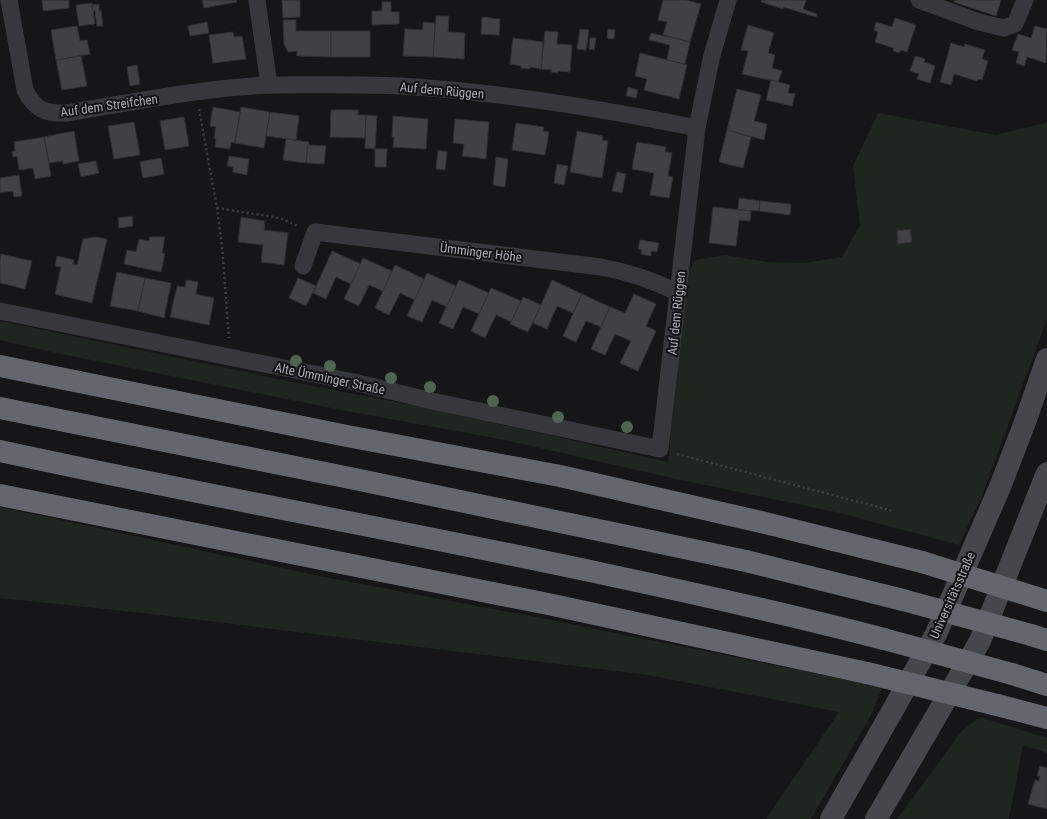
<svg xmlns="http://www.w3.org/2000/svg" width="1047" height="819" font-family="'Roboto Condensed',sans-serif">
<rect width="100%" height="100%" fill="#161618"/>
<g fill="#1e261f">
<path d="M878,113L996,135L1045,123L1047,121V319L982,496L959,545L840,513L676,479L505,440L341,410L56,353L0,340V321L312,386L423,407L668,462L683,282L695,260L725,255L767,262L804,263L842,257L860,225L853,166Z"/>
<path d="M0,507L319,576L551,620L883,687L869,719L811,819H766L839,712L648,675L143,613L0,598Z"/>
<path d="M980,717L1047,738V753L1023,745L1009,819H897L962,731Z"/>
</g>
<g fill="#404145" stroke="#303034">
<path d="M42,0H69V8L43,11Z"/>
<path d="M202,0H236L237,2L204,8Z"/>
<path d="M282,0H300V17L283,18Z"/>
<path d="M663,0H686L701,4L690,42L663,35L667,22L658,20Z"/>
<path d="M762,0H806L803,9L817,14L816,17L783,7V9L761,2Z"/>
<path d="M955,0H1001L996,16L954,2Z"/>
<path d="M382,2H391V12H399V24L372,25V11H382Z"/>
<path d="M92,3L95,24L79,26L76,5Z"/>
<path d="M99,4V11L101,10L103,26H97L95,11H93L92,5Z"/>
<path d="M436,16H449L448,32L465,33L464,59L433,57Z"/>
<path d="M482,17L500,19L499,35L481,34Z"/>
<path d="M895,18L916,25L907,52L901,50L899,53L893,51L894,48L875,42L878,32L874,30L876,22L892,27Z"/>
<path d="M283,20H296V31H331V57L297,56V51L288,52L284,44Z"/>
<path d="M207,22L209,33L190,36L188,26Z"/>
<path d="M423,22L435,23L433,57L403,56L405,29L423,30Z"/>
<path d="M748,25L774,33L768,53L775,55L772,68L782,71L778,82L742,74L748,51L741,50Z"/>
<path d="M77,26L80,41L87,40L90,54L56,60L51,30Z"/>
<path d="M1035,26L1047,29L1046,63L1027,57L1024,66L1016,63L1019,52L1012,50L1018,34L1031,38Z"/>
<path d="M580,29L589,30L586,50L577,49Z"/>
<path d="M608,29L615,30L614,39L607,38Z"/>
<rect x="331" y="31" width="39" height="26"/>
<path d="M545,31L558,32L557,44L572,45L570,72L559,71L558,73L551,72L552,70L541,69Z"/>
<path d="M233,32L234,37L242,36L246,59L213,63L209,35Z"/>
<path d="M651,33L690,42L685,64L667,60L670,45L649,40Z"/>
<path d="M513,38L543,42L541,69L530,67V69L521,68V66L510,64Z"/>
<path d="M590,38H596L594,50L589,49Z"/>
<path d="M951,43L964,47L965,44L985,50L982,59L988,61L982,80L978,79L977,81L954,74L951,85L940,82Z"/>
<path d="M640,53L687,65L679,99L644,90L647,79L635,76Z"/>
<path d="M81,56L87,86L62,90L56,60Z"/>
<path d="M915,56L925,59L924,62L935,66L930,83L917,79L919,74L910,71Z"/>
<path d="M137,65L140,84L130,86L127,67Z"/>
<path d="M771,80L790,85L788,93L795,94L792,106L766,100Z"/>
<path d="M628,87L638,90L636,98L626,96Z"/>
<path d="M737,89L761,95L754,121L767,124L764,140L727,130Z"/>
<path d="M213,107L240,112L235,143L231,142L230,149L215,147L216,139L214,138L216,127L210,126Z"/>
<path d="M241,107L270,112L264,148L235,143Z"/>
<path d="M331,110H358V115H366L365,138L330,137Z"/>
<path d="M270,112L299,116L296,140L266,136Z"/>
<path d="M366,115L377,116L375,149L365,148Z"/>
<path d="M393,116L428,119L426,149L393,147L394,137H392Z"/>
<path d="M184,117L189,146L165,150L160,121Z"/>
<path d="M455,119L489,122L486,159L462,156L464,144L453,143Z"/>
<path d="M134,122L140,155L114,159L108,126Z"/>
<path d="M516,123L544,127L543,131L549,132L545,155L512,150Z"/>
<path d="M727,130L751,137L743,168L719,162Z"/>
<path d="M74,131L79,161L63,164V161L49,163L44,137Z"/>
<path d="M577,131L603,136L602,140L608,141L602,178L570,172Z"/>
<path d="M44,137L51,176L35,179L33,168L19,170L17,156L13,157L12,152L15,151L14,142Z"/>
<path d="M286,139L309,142L306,163L283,160Z"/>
<path d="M637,142L666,147L665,152L672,153L668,176L673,177L669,198L650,195L654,173L632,169Z"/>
<path d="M308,145L326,146L324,164L306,163Z"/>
<path d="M375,149H387L386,167H375Z"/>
<path d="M438,150L447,152L445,170L436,169Z"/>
<path d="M229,156L249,159L247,175L233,172V167L227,166Z"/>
<path d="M496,157L508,159L505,187L493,185Z"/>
<path d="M161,158L164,174L143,178L140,162Z"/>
<path d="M96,161L99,173L81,177L78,164Z"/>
<path d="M557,164L568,166L564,185L554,183Z"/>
<path d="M617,172L626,174L622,193L612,191Z"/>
<path d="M19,175L22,196L14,197L13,191L0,193V178Z"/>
<path d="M739,198L760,201L759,211L738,210Z"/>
<path d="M760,201L791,204L790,215L759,211Z"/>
<path d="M713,207L751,211L750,221L739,220L736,246L709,243Z"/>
<path d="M132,216L133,226L119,228L118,218Z"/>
<path d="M241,217L265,221L264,230L288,233L284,265L261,262L263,245L238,242Z"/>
<path d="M910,229L912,242L898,244L897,231Z"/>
<path d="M96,237L107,239L92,303L55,294L61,267L55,266L57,256L74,260L73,264L77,265L83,239Z"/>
<path d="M150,237H165L162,253L165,254L161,272L124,264L127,250L136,252L139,239L149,241Z"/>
<path d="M640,240L659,243L657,252L651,251V256L641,254L642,250L638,249Z"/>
<path d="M332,251L361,264L351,284L336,277L326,299L313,293Z"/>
<path d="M1,254L32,261L25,289L0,283V260Z"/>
<path d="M363,258L392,271L383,291L369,285L359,306L344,299Z"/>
<path d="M395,265L424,279L415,300L400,293L389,315L375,308Z"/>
<path d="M117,272L145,278L138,311L110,306Z"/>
<path d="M427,273L456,286L447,307L432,300L422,322L407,316Z"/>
<path d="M145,278L171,283L164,318L138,311Z"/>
<path d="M298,278L316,286L306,306L289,298Z"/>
<path d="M186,280L198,282L196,294L214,298L209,325L170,317L177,286L185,287Z"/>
<path d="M459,280L489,293L479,314L463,307L453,329L439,323Z"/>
<path d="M552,280L582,294L573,313L557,306L547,329L533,323Z"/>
<path d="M491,288L521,301L511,322L496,315L485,338L471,331Z"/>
<path d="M582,294L610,307L601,327L586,321L576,342L563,336Z"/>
<path d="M634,294L656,304L646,326L656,331L638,371L620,363L631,341L615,334L605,355L591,349L610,307L625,313Z"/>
<path d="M523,297L541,305L528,332L510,324Z"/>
<path d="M1040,766L1047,768V809L1028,804L1035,780L1039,781L1040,777L1037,776Z"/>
</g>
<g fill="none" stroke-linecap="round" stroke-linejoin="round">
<g stroke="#3d3f44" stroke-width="2.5" stroke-dasharray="2 3" stroke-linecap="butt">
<path d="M199,109L217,208L222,246L229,338"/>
<path d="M217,208L280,218L298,226"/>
<path d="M677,454L893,511"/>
</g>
<g stroke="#37383d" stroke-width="17">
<path d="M9,0L25,90C35,110 46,114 67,113C134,102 201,88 269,85"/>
<path d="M257,0L269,85C313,85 356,84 400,86C500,92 599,108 697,128"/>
<path d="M919,0L979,22L1004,28L1015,24L1025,0"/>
<path d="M303,266L315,232L601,267C629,272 653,280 678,293"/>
<path d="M0,311L354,382L432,401L660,449L697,128L711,59L728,0"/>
</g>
<g stroke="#45474d" stroke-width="22">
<path d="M831,819L936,634L1000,487L1025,422L1047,359"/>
<path d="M876,819L980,641L1047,473"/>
</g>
<g stroke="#63666e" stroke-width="22">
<path d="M0,366L347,436L560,476L761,522L922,562"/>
<path d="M0,408L355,479L608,532L746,561L903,600"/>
<path d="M0,451C295,515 592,564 884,639"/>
<path d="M0,495L553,605L867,673"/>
<path d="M1031,635L1047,640"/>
<path d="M1012,674L1047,685"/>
<path d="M997,705L1047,718"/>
</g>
<g stroke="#63666e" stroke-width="22">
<path d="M922,562L1047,601"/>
<path d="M903,600L1031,635"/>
<path d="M884,639L1012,674"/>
<path d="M867,673L997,705"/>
</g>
</g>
<g fill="#506452">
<circle cx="296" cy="361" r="6"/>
<circle cx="330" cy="366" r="6"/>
<circle cx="391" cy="378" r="6"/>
<circle cx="430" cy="387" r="6"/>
<circle cx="493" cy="401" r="6"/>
<circle cx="558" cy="417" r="6"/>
<circle cx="627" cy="427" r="6"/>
</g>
<g text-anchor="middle" stroke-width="4" stroke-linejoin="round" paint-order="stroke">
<g font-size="13" fill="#a8adb8" stroke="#111113">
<text transform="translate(442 90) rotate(5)" y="5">Auf dem Rüggen</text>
<text transform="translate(109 105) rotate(-8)" y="5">Auf dem Streifchen</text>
<text transform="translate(481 252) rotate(7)" y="5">Ümminger Höhe</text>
<text transform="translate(676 313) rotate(-84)" y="5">Auf dem Rüggen</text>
<text transform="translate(330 378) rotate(12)" y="5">Alte Ümminger Straße</text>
<text transform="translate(952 595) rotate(-66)" y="5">Universitätsstraße</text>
</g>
</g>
</svg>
